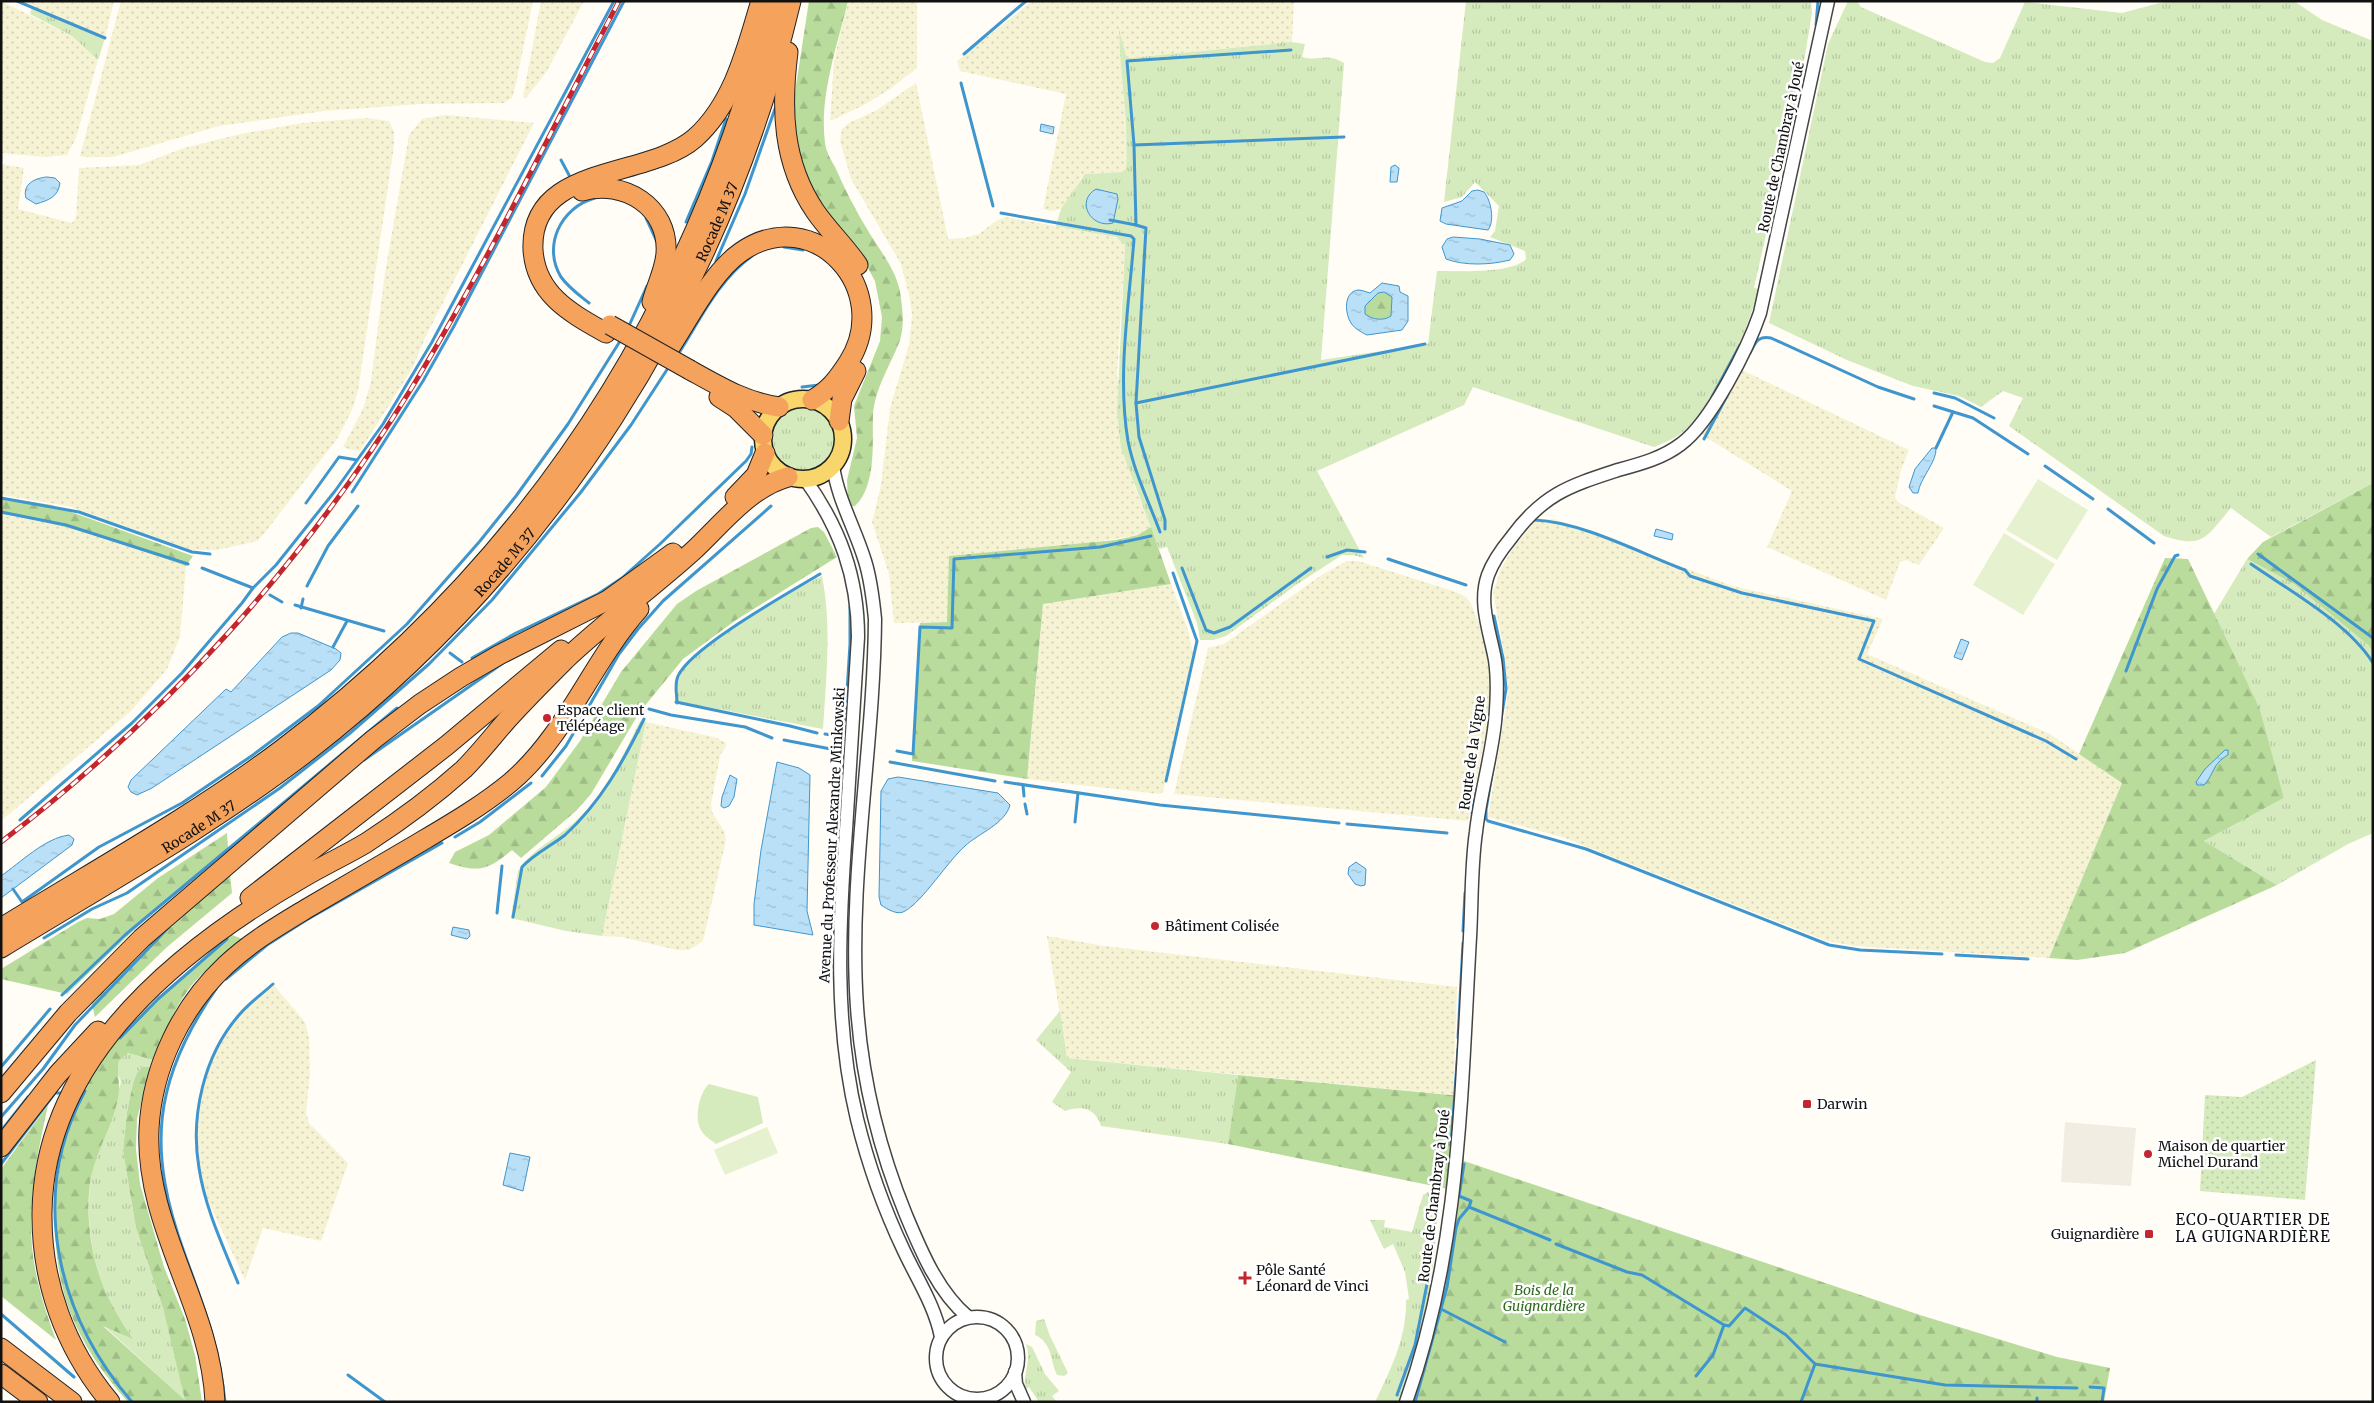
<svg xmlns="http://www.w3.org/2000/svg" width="2374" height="1403" font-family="Merriweather,serif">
<defs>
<pattern id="farmland-dots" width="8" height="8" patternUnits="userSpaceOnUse" patternTransform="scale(1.25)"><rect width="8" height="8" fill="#f6f3d4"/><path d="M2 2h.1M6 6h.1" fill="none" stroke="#d2cfb5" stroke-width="1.8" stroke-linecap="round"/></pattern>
<pattern id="grass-tufts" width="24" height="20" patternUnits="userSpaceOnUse" patternTransform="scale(1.25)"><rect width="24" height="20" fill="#d5ebbd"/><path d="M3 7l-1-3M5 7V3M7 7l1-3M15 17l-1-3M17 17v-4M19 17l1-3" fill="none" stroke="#b6c8a1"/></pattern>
<pattern id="forest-firs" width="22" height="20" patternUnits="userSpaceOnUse" patternTransform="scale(1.25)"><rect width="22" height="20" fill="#b9dc9c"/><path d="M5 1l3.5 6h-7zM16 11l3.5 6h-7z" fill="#9ebc85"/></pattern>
<pattern id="park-dots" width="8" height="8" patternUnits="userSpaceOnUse" patternTransform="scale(1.25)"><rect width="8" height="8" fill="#d5ebbd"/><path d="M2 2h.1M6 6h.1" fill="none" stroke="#b6c8a1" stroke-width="1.8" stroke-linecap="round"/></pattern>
<pattern id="water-ripples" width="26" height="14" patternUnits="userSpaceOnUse" patternTransform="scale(1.25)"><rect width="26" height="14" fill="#b9e0f7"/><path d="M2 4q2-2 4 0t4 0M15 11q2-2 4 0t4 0" fill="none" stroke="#9ebfd3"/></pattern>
</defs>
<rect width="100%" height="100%" fill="#fffdf5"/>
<g fill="url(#farmland-dots)">
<path d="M1,1L72,36L98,60L76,138L67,155L45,157L1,153Z"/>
<path d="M19,1H114L105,38Z"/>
<path d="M121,1H533L515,88L512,98L504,103L421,104L324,111L219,126L113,157H84L80,156Z"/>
<path d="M541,1H584L547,71L526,98L523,97Z"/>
<path d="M848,1H917V68L890,89L864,105L830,121L834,61Z"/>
<path d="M1032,1H1294L1292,42L1130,58L1126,55L1119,32L1127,147L1126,169L1122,172L1093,173L1081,178L1069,201L1061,209L1051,211L1043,209L1066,94L960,71L957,61Z"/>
<path d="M916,83L948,239L965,238L979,234L996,221L1005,217L1108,235L1121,240L1125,245L1117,375L1134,485L1151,527L1138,535L1077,545L947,622L894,623L889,574L872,522L881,485L890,408L909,345L912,316L910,299L901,264L851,179L840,141L842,129L849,123L877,110Z"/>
<path d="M446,115L534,123L425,338L413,367L360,451L351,450L343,447L363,409L371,381L385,273L409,135L422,119Z"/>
<path d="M367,118L389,121L394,132V145L358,391L352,410L337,439L263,535L257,541L217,550H192L68,506L1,495V164L24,168L18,209L72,223L76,218L79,168L139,165L184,148L241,134L302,123Z"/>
<path d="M1734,368L1742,370L1909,450L1901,470L1895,497L1898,502L1944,528L1919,565L1906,560L1900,562L1886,600L1767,547L1792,491L1696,431Z"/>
<path d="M1,514L57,524L91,533L186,566L180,637L167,669L131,711L1,821Z"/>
<path d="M1553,519L1587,530L1732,586L1883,619L1867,654L2050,734L2122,783L2049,958L1855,946L1827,941L1562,837L1488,817L1508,694L1504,652L1493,592L1501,569L1512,550L1535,521Z"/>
<path d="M1347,561H1358L1456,592L1466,597L1471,604L1483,634L1491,676L1487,728L1468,821L1174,794L1208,648L1224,644L1323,574Z"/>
<path d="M1171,584L1188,630L1193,654L1163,792L1159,794L1027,779L1043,604Z"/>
<path d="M646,722L717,738L727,744L720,756L711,804L712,812L724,831L726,840L703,941L689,950H677L622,937L602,936Z"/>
<path d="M1047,936L1104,946L1457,987L1453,1095L1067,1058Z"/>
<path d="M273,984L305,1022L309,1038L310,1074L306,1112L309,1123L348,1163L321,1241L263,1228L245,1280L206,1196L199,1169L196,1121L208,1069L220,1043L239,1015Z"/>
</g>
<g fill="url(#grass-tufts)">
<path d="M1466,1H1811L1812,13L1801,79L1754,288L1759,289C1748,330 1716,402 1684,431C1676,438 1664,443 1654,447L1473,387L1464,405L1317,471L1364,558L1353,555H1342L1296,585L1226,636L1213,640H1200L1197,623L1167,547L1159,549L1121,448L1117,413L1125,245L1116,237L1056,226L1061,209L1085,174L1121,172L1126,169C1129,122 1120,76 1119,30L1126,55L1130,58L1291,42L1305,44L1302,57C1321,62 1324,52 1344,63L1321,360L1428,344L1437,271C1456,271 1513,274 1526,259L1525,251L1490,237L1495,231L1499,206L1475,182L1462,197L1444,202Z"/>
<path d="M1848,1H1857L1861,7L1985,62L1993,63L2000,58L2025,2L2122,13L2167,1H2294L2322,20L2373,41V483L2271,537L2231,508C2206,537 2204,549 2164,536L2009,426L2023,398L2003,391L1981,407L1959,396L1913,386L1847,360L1769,323L1828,44Z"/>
<path d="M32,7L105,38L98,60L72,36L30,14Z"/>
<circle cx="802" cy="439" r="32"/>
<path d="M2247,559L2294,584L2368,645L2373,652V833L2348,844L2277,885L2204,841L2284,798L2260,709L2214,614Z"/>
<path d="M822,576C832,627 826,678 823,729L675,701C675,689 675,678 683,668C689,658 702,651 712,644C747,618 783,595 822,576Z"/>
<path d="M640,721L646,722L602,936L566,931L511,918L518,871C531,849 561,836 579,818C607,790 623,756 640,721Z"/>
<path d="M1060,1011L1067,1058L1238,1075L1228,1144L1101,1126C1096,1108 1081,1105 1065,1111L1052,1102L1071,1072L1036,1040Z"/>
<path d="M128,1053L153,1060L150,1067H142L137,1073L133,1083L127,1112L123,1151L136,1228L163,1308L186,1401L102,1324L132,1338C125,1326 116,1314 110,1302C92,1264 85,1219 91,1178C96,1148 112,1111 121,1082L117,1072L119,1061Z"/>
<path d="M1428,1192L1437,1197L1438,1209L1431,1291L1417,1347L1398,1402H1375C1391,1369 1407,1337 1406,1300L1409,1299L1405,1272L1393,1244L1384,1249L1370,1220H1385L1384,1227L1412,1232L1423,1195Z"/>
<path d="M1044,1319L1050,1336L1068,1373L1064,1376L1057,1375C1050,1361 1053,1343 1035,1335L1036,1321Z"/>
<path d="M1026,1344L1032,1347L1045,1374L1059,1391L1052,1396L1057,1402H1039L1029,1387L1025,1390C1023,1374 1032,1359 1026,1344Z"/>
</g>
<g fill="url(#forest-firs)">
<path d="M809,1H848C837,47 819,96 825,143C826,151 831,160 835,167C845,190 857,213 870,234C883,255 899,274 901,299C903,312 904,327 900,340C891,365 875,387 873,415C872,441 877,485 855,506H850L848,502L847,480L857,438L854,406L880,341L882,317L875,281L864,261L815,196L797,157L793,105Z"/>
<path d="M1384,292L1392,297L1391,316C1384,321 1372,320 1365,314V306L1378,293Z"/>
<path d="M2373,483V652L2368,645L2294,584L2247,559L2263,542Z"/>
<path d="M1,497L52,505L193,556L186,566C125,545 65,523 1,514Z"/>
<path d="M818,527L824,532L837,557L736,620L683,659L639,713L591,794L576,811L521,858L512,850C488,870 479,873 449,863L455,852L489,835L546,787L580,741L621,672L677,604L696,591L811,528Z"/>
<path d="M1151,527L1171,584L1043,604L1027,779L912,761L920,623L947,622L949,556L1116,540L1138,535Z"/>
<path d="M2165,558L2188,559L2260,709L2284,798L2204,841L2277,885L2125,953L2077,960L2049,958L2122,783L2079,754Z"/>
<path d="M227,833L228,848L164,901L67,994L1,979V969L78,922L87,918L100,919L114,914L158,878Z"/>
<path d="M230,874L232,893L167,947L95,1017L91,1000Z"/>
<path d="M232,935L243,939C223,956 200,972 186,993C172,1014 162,1037 153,1060L128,1053L119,1061C116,1075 121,1082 118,1098C113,1125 97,1149 91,1177C84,1217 92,1267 111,1303C117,1315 125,1327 133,1339L103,1326L185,1400L163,1308L136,1228L123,1151L127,1112L133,1083L137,1073L142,1067H150L137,1119L136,1149L140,1184L164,1267L185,1319L195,1355L202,1402H128C103,1374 82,1344 69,1309C42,1234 55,1127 101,1061C135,1012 186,973 232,935Z"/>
<path d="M1238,1075L1461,1096L1464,1161L1920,1315L2057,1357L2110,1368L2104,1402H1412C1436,1339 1443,1257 1453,1190L1228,1144Z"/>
<path d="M48,1105C38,1150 28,1200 32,1247C35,1279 45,1310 56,1340L1,1296V1169Z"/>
</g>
<path fill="url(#park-dots)" d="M2316,1060L2305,1200L2200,1191L2205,1095L2242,1097Z"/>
<path fill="#d5ebbd" d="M709,1084L758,1097L763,1123L716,1144C710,1139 705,1137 701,1130C694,1118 699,1093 709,1084Z"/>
<g fill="#e6f2cf">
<path d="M2038,479L2088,510L2057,560L2006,530Z"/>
<path d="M2004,533L2055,564L2023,615L1973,585Z"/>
<path d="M767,1127L778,1153L725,1175L714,1150Z"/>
</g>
<path fill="#f1ede2" d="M2065,1122L2136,1128L2131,1186L2061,1182Z"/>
<g fill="url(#water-ripples)" stroke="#3f96cf" fill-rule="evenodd">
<path d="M1041,124L1054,127L1053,134L1040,131Z"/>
<path d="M1395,165L1399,168L1397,182H1390L1391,167Z"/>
<path d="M47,177L55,178L60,183C58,197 49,200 36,204L26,198C22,184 35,178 47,177Z"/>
<path d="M1096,189L1117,194L1118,199L1113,223C1091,229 1075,201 1096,189Z"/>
<path d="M1478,190L1484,192C1491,200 1495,221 1488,230L1446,224L1440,221L1442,208L1462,201L1472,191Z"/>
<path d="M1453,237L1480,239L1510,245L1514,254L1510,260C1490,265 1465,266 1446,259L1442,247L1447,239Z"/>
<path d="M1382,283L1399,286L1400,292L1408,296V321L1402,330L1367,335C1361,332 1355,329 1351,323C1345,314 1343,292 1358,290C1362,290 1366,292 1370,293ZM1384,292L1392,297L1391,316C1384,321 1372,320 1365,314V306L1378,293Z"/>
<path d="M1932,448H1936C1937,462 1920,478 1918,493H1913L1909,487L1915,469Z"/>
<path d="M1656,529L1673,534L1672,540L1654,536Z"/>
<path d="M291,633H298L336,649L341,653L340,660L331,670L152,788L137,795L131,792L128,787L131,780L226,689L231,692L282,637Z"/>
<path d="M1961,639L1969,642L1962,660L1954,657Z"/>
<path d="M2225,750H2228V755C2212,764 2215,773 2204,785H2197L2196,782L2205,769Z"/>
<path d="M777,762L799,768L810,775L807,911L813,935L754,925V904L761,850Z"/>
<path d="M730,775L737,779L734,797L729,806L724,808L721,806L722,797Z"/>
<path d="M898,777L998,793L1010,805C1005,824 979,833 965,846C947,862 923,901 905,911C898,916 887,909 881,905L879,897L881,791L888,779Z"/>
<path d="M69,835L74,839L72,845L1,898V876C21,862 45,838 69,835Z"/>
<path d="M1356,862L1366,869L1365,885L1361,886L1355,884L1348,874L1349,867Z"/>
<path d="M453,927L469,930L470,936L467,939L451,935Z"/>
<path d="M510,1153L530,1157L523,1191L503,1185Z"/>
</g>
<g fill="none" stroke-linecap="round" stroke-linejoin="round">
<g stroke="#3f96cf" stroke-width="3">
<path d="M17,1L105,38"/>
<path d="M1816,25L1818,1"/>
<path d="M964,54L1026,1"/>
<path d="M961,83L993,206"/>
<path d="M1134,145L1344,137"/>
<path d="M561,160L569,175"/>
<path d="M1001,213L1131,236L1134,239C1129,305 1117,376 1128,441C1134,472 1149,502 1160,532"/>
<path d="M646,218L657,242"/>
<path d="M1110,220L1136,225L1134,145L1127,61L1291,50"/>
<path d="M686,222L712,161L726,119"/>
<path d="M1136,225L1146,228L1136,403L1139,437L1165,520V529"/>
<path d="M784,247L803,250"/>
<path d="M716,261L745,194L776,106"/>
<path d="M589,303C579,295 569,288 561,277C542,246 561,207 595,198"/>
<path d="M628,328L647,286"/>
<path d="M1750,353C1755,343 1758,335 1771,338L1878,387L1914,399"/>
<path d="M677,356C699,322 718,280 752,256"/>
<path d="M802,387L819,385"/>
<path d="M1934,393L1955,398L1994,418"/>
<path d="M1712,397L1740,345"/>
<path d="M1136,403L1425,344"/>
<path d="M1934,406L1973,418L2028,454"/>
<path d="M1704,439L1728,394"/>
<path d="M1936,448L1953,412"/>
<path d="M2045,466L2093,499"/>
<path d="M352,492L423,381L454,326L624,1"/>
<path d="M1,498L79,512L192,552L210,554"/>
<path d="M306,503L339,457L357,460"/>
<path d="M2108,509L2154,543"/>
<path d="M1,512L66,525L188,564"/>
<path d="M1535,520C1582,522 1640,553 1685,570L1690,576L1742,593L1874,621L1859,659L2046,741L2076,759"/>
<path d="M2258,554L2373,638"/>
<path d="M1327,557L1347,550L1365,552"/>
<path d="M1388,559L1466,585"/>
<path d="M2251,564C2290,591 2348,623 2373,663"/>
<path d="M202,568L253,588"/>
<path d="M1182,568L1206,630L1214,633L1230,627L1311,568"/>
<path d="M307,586L328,546L358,506"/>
<path d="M270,595L282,602"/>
<path d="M295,605L384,631"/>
<path d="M301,608L303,599"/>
<path d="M1494,616L1503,658L1506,689L1486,810V819L1488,821L1586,849L1829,945L1860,950L1942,954"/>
<path d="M333,647L347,621"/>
<path d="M450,653L462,662"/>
<path d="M472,658L516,633L598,594L622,578L660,544L746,461L751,454L752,447"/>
<path d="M2126,671L2157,589L2175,556L2178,555"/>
<path d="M676,702L790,726L817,733"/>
<path d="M677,703C677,693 674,685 678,676C691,647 790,592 820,574"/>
<path d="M649,709L671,715L745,727L772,738"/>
<path d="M825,734L837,736"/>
<path d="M784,740L836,750"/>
<path d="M897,751L913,754L920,627L952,628L954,559L1100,547L1151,536"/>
<path d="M364,760L506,661"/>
<path d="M890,762L995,781"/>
<path d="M542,776L566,746L619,654L638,629L663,601L771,506"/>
<path d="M1166,781L1197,641L1173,573"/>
<path d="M1005,782L1160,805L1339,823"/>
<path d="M1023,785L1024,796"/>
<path d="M1025,804L1027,814"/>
<path d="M1472,813L1477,789"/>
<path d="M20,820L132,723L182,673L242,603L253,588L276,565L335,491L383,424L432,342L614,1"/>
<path d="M1075,822L1078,793"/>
<path d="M1347,824L1447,833"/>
<path d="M455,837L480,822L531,783"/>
<path d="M13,889L22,902L99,847L182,803L253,755L318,706L381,648L407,624L480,541L516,496L568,424L622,338"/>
<path d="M497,913L502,866"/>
<path d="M513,917L522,867C534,854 551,846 565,835C601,802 623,762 644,719"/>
<path d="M832,930L850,644V607"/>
<path d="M1463,931L1465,893"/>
<path d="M44,938L92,909L127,893L280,788L349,734L429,664L492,600L581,492L631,425L670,365"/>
<path d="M1956,955L2028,959"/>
<path d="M226,979L267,945L308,919L442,843"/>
<path d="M216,989C152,1081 147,1151 185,1255C204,1308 219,1345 225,1402"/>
<path d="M62,995L125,935L397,708"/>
<path d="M120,1038L158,999L227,939"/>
<path d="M1458,1038L1463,943"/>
<path d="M1,1067L50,1009"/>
<path d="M85,1091C28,1196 57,1315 132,1402"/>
<path d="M1,1117L43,1069L75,1025L169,927"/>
<path d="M1,1131L28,1097"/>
<path d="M1451,1145L1458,1049"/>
<path d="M1,1164L55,1093H62"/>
<path d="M1464,1164L1459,1196L1471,1201L1469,1207L1550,1240"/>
<path d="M1556,1244L1627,1272L1642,1275L1724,1325L1729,1326L1745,1308L1786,1335L1815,1364L1945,1385L2077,1388"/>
<path d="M1429,1265L1437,1201"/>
<path d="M238,1283C223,1246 205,1208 199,1168C190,1116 204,1055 239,1015C249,1003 262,994 273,984"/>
<path d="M1441,1309L1505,1342"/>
<path d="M1,1314L74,1377"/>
<path d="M348,1375L385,1402"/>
<path d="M1696,1376L1713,1355L1724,1325"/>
<path d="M2090,1387L2104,1388L2102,1402"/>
<path d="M1397,1395L1415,1345L1428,1279"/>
<path d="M1415,1402L1447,1287L1456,1228L1459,1219L1469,1207"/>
<path d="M1801,1402L1815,1364"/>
<path d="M2037,1402V1398"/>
</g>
<g stroke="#444" stroke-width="15">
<g id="minor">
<path d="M833,466C838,500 855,528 865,561C871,580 873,599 875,619C874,747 848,879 857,1007C862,1079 879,1149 906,1215C921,1251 938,1292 968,1317"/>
<path d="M805,479C840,528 858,577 858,637C854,701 850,765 846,830C839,927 834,1023 857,1119C868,1164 884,1209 904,1251C917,1279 935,1306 941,1337"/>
<circle cx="977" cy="1358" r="41"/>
<path d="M1015,1372L1016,1384L1024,1402"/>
<path d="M1406,1402C1460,1251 1461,1095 1470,937C1472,902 1471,866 1476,832C1480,795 1491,759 1495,722C1497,701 1498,680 1495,660C1490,632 1478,603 1488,575C1493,561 1502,549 1511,538C1543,494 1569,486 1618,470C1640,464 1663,458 1681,444C1711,422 1748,348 1760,313L1828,1"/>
</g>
</g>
<g stroke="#222" stroke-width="19">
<circle id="major" cx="803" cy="439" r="40"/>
</g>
<g stroke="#222" stroke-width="21">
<g id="highway">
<path d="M788,52C781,108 782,162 815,211C828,230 845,246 858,265"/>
<path d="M582,191C624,179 669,207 666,253C665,270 656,286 652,302"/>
<path d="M606,333C571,313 536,295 533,250C529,163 647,180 695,138C733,104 746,51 760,4"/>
<path d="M669,349C689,319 712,272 741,252C814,201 895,290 848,363C837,380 829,390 812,400"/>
<path d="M690,370C719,386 745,402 779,407"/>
<path d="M719,397L736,408L763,435"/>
<path d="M839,421L842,399L856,371"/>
<path d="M735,497L756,475L765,453"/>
<path d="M250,898L446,746L561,650"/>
<path d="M1,928C95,870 193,816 281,750C535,559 696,308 773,1"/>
<path id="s1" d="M1,948C104,885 212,825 308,751C550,563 720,299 791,1"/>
<path d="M1,1093L68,1013L142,938L374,739L420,704L461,677L499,655L608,600L673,553"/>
<path d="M1,1147L58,1074L98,1031"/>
<path d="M1,1348L72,1402"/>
<path d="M1,1374L38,1402"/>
<path d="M110,1402C65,1348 41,1282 42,1212C44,1057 180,948 304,877C324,865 346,855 366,843C400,821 434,796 464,769C479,754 493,736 507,720C525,700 545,680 565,660C605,622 651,589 693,551C721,525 750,487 788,477"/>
<path d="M215,1402C211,1306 144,1226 149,1129C152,1068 181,1007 226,965C249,943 278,926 306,909C343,887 380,866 417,844C449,825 482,806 511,782C567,734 591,663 639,609"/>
</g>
</g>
<use href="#minor" stroke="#fff" stroke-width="12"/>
<use href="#major" stroke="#f9d66b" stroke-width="16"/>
<use href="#highway" stroke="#f5a25d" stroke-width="19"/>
<g stroke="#c4262e" stroke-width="5">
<path id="rail" d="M1,842C164,718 304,563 411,389C487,264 551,131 619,1"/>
</g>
<use href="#rail" stroke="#fff" stroke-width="3" stroke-dasharray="9" stroke-linecap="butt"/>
<g stroke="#222" stroke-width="21" stroke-linecap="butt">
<path id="highway-bridge" d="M610,325L690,370"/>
</g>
<use href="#highway-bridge" stroke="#f5a25d" stroke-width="19"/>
</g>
<g fill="#c4262e" stroke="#fff" stroke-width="2">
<circle cx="547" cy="718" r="5"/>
<circle cx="1155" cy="926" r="5"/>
<rect x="1802" y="1099" width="10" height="10" rx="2.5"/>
<circle cx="2148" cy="1154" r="5"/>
<rect x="2144" y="1229" width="10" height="10" rx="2.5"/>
<path d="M1242.5 1270.5h5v5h5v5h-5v5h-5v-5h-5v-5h5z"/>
</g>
<g text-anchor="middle" stroke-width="5" stroke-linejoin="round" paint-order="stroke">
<g font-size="14" fill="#111" stroke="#fff">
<text transform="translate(1781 147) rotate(-78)" y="5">Route de Chambray à Joué</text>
<text dy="5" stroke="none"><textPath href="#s1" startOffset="1041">Rocade M 37</textPath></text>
<text dy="5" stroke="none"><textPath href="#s1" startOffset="638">Rocade M 37</textPath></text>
<text transform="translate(1472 753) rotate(-82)" y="5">Route de la Vigne</text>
<text dy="5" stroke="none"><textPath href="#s1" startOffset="232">Rocade M 37</textPath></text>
<text transform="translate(832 835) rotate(-87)" y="5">Avenue du Professeur Alexandre Minkowski</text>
<text transform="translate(1434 1196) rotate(-83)" y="5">Route de Chambray à Joué</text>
</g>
<g font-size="14" fill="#111" stroke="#fff" text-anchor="start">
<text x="557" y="715">Espace client<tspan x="557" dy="16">Télépéage</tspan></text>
<text x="1165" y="931">Bâtiment Colisée</text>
<text x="1817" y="1109">Darwin</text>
<text x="2158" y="1151">Maison de quartier<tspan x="2158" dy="16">Michel Durand</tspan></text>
<text x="2139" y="1239" text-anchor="end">Guignardière</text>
<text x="1256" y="1275">Pôle Santé<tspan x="1256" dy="16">Léonard de Vinci</tspan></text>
</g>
<g font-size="14" font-style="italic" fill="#2f6b1f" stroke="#fff">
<text x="1544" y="1295">Bois de la<tspan x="1544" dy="16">Guignardière</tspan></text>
</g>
<g font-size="15" letter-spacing="1" fill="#111" stroke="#fff">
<text x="2253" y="1225">ECO-QUARTIER DE<tspan x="2253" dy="17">LA GUIGNARDIÈRE</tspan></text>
</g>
</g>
<rect width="2374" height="1403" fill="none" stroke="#111111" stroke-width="5"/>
</svg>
